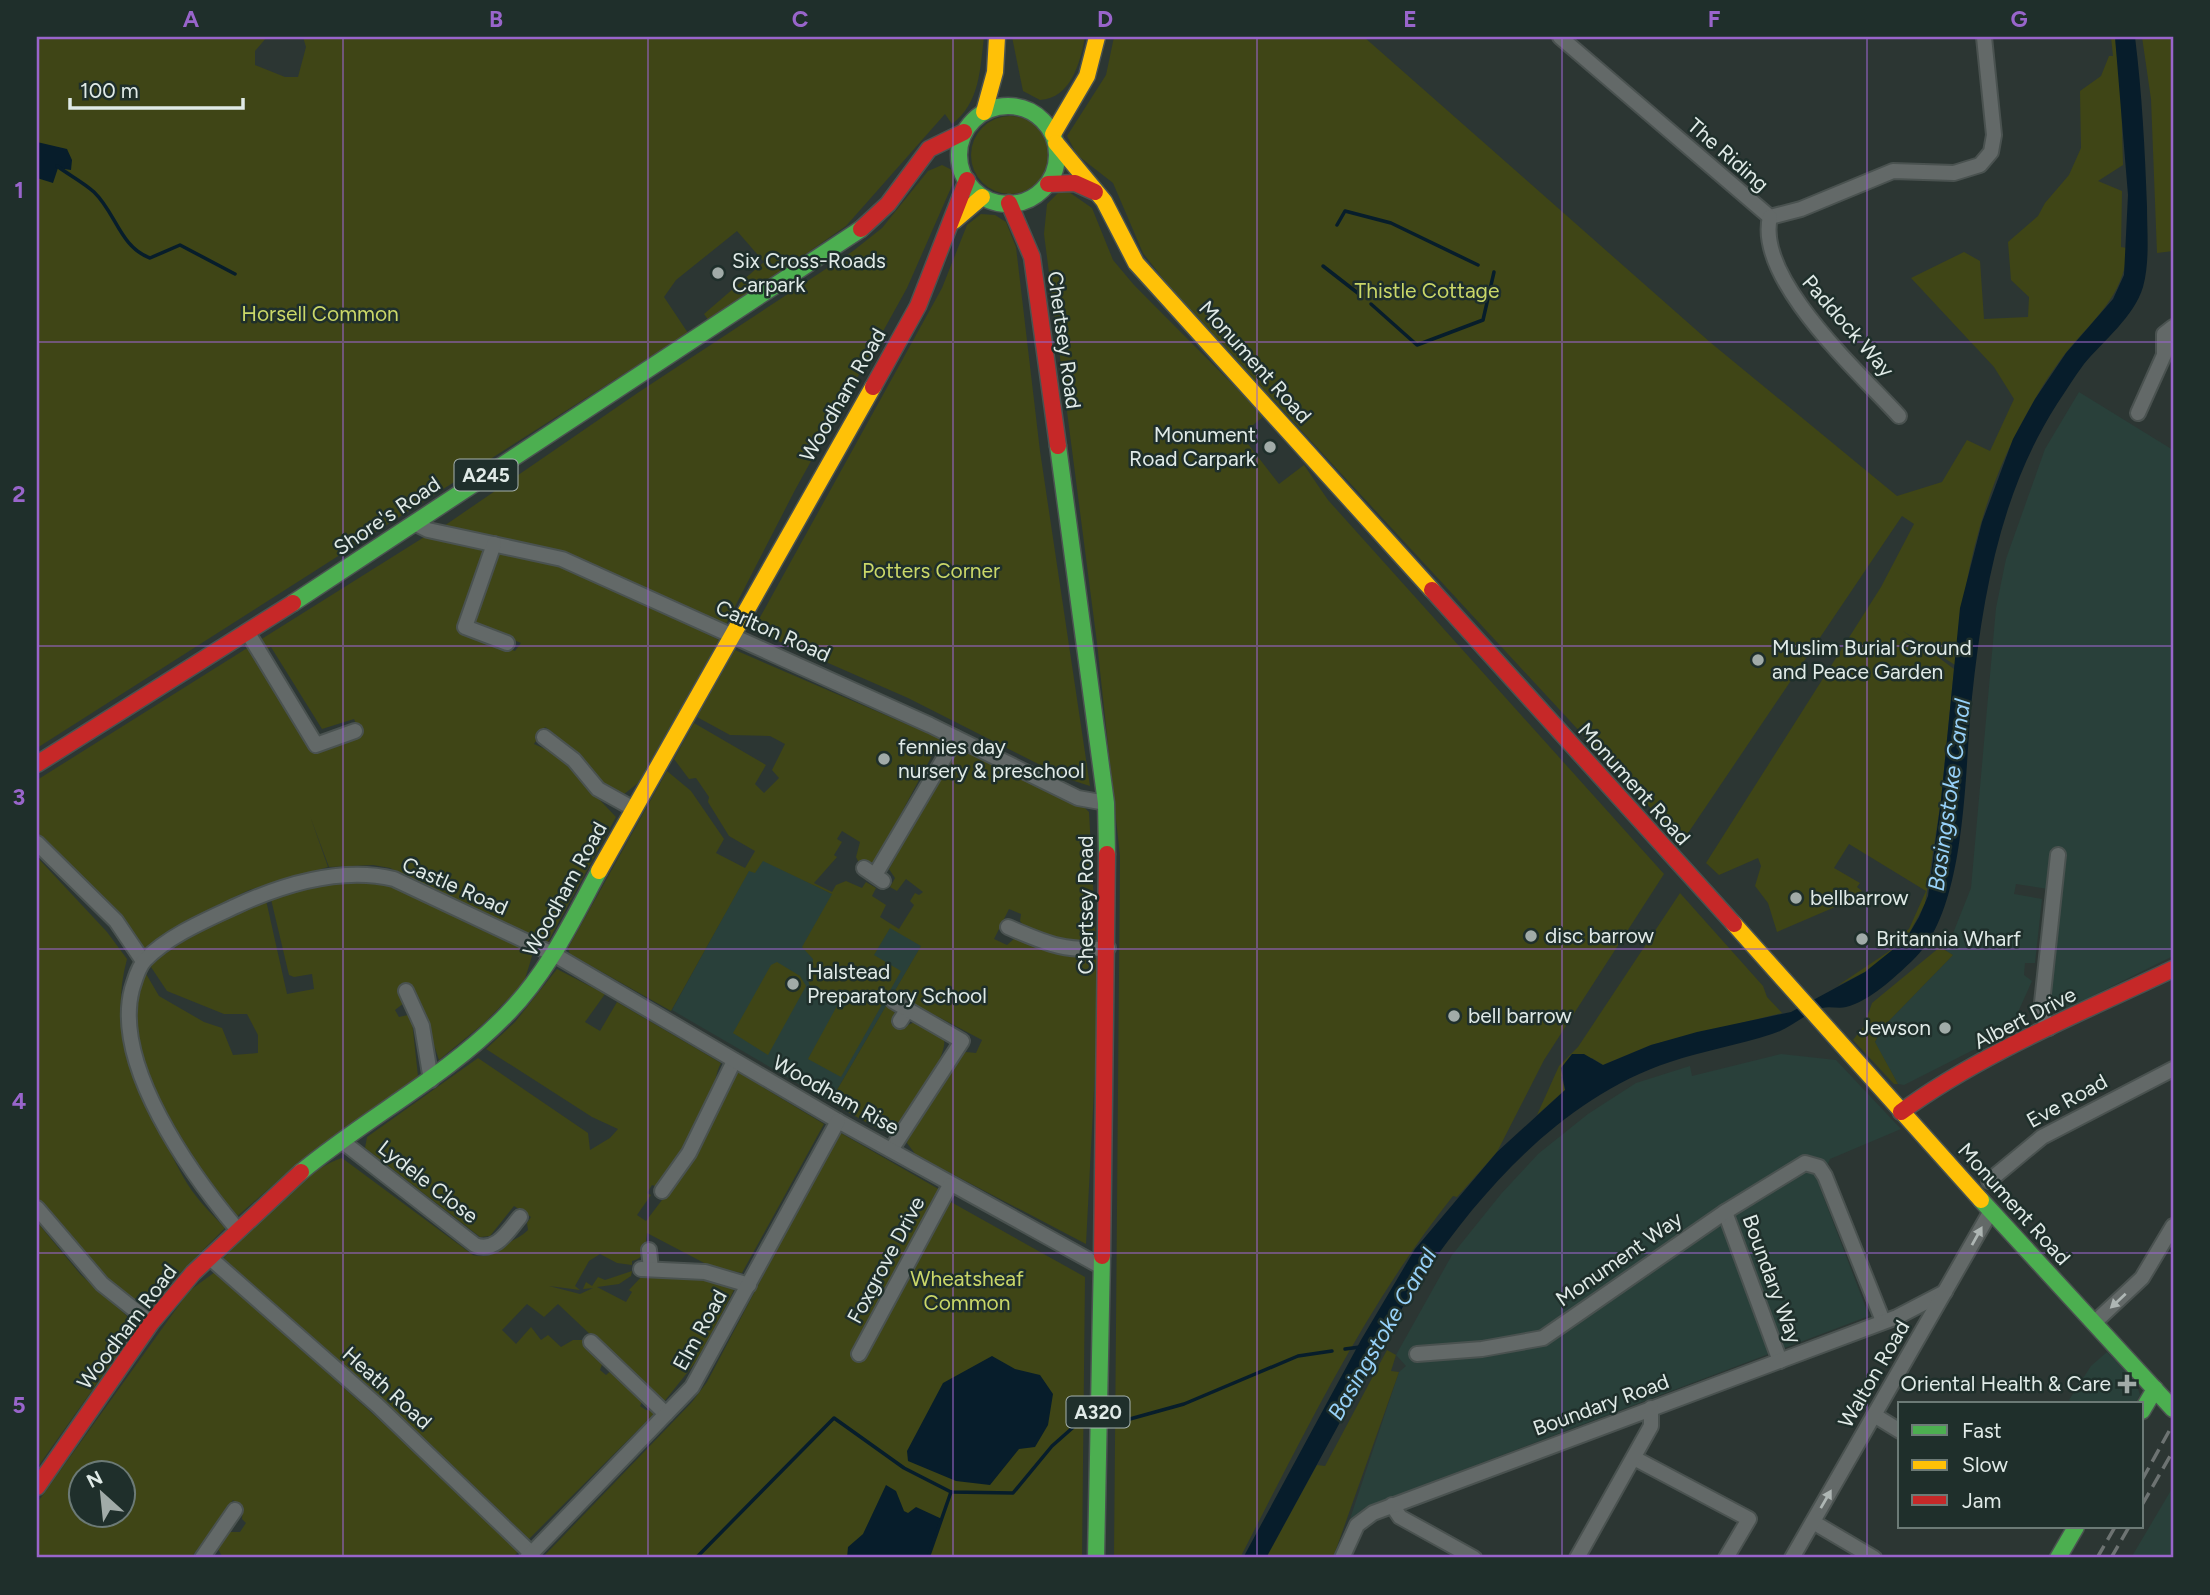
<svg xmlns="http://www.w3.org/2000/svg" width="2210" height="1595" font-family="Figtree,sans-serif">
<rect width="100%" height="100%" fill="#2c3633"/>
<g fill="#29403a">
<path d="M2079,392L2173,450V956L2064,1010L2050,1006L2061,891L2016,884L2014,894L2042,899L2035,963H2025L2024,975L2032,981L2014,1021L1993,1033L1989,1042L1904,1085L1898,1084L1875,1043L1882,1028L1953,955L1946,951L1971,888L1996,608L2006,559L2045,449Z"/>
<path d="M763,860L832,894L922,945L830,1102L672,1010L749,870Z"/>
<path d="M1781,1054L1836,1060L1901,1129L1830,1159L1819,1185L1869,1316L1386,1499L1366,1507L1350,1519L1399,1372L1406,1366L1396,1355L1452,1255L1501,1194L1538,1154L1588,1114L1636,1083L1690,1066L1692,1076Z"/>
<path d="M2107,1352L2136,1382L2140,1395L2135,1404H2075L2069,1400L2091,1366Z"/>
<path d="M2173,1487V1558H2131Z"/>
</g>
<g fill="#3f4516" fill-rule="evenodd">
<path d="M37,37H267L255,51V65L285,77H298L306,47L303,37H984C980,69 980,103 952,124L945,114L846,226L709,321L704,314L764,262L737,231L676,280L664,297L688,333L37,748Z"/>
<path d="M1012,37H1085C1080,63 1071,98 1040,100L1023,91Z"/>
<path d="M1114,37H1364L1711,343L1897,496L1942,482L1967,440L1990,451L2014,399L1994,367L1911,278L1964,252L1980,261L1984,319L2028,317L2029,297L2011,280L2008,242L2038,216L2045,203L2069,175L2081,148L2080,91L2101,76L2109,56H2113L2111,37H2115L2121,95L2123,165L2098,181L2122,191L2121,247L2127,248C2126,293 2095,318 2068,350C2056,365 2044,383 2035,399C1987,479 1960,576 1958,667L1903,631L1954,669L1941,800L1925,904L1906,939L1865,972L1837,986L1897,946L1902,934L1909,929L1926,891L1849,844L1834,868L1860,883L1857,887L1862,891L1849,901L1777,932L1768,903L1755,886L1761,866L1758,858L1719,875L1706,863L1881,587L1914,524L1902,516L1682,842L1175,294L1143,253L1113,183L1077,155L1067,136L1106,75Z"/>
<path d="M2142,37H2173V251L2157,253L2151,99Z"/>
<circle cx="1010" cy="155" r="39"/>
<path d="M942,165L952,170L954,181L907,288L795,490L725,626L535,545L444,526L639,392L853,251L882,228L928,171Z"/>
<path d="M1069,192L1092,208L1113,260L1134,285L1264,416L1241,435L1279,484L1304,465L1328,500L1664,874L1544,1060L1497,1152L1457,1197L1453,1196C1366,1305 1304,1434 1240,1558H1114L1120,856L1097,643L1044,234L1047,204L1058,193Z"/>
<path d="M981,214L995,215L1006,222L1016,247L1040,451L1090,786L1068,779L908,698L753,630L942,288L967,225Z"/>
<path d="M429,534L488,547L460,624L466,637H477L515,651L521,643L473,624L496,549L569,567L719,640L638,783L623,795C605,793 567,740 545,727L534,744L556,754L616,817L548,942L505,925L390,868L373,865L329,867L310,816L328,867L249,890L185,921L143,950L128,925L99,893L37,835V780ZM271,647L322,729L354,719L361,736L315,751L256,656Z"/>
<path d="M735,650L941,739L875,862L859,863L856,857L860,842L842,831L837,839L842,842L834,855L837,857L814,883L832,892L836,885L846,881L862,888L866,882L876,888L872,896L886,905L880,917L899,929L914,905L910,901L915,893L919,895L923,892L906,879L897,891L890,887L895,878L889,869L950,760L957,754L968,751L1083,806L1089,812L1096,942L1066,944L1024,926L1020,921L1021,914L1009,909L994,939L1007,945L1015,938L1070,956H1101L1086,1244L916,1155L907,1143L910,1132L960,1056L966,1052L976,1053L982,1040L895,994L888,1006L896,1014L894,1020L905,1026L915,1022L944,1040C948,1057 906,1118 892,1130H880L830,1102L921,946L890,928L874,955L901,971L841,1077L808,1059L838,1004L844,1007L846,1005C833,997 806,998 808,975C809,970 813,965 813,959L802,947L832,894L763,861L755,873L749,871L671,1011L570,954L568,948L667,771L691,791L724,839L716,853L745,868L755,851L729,836L708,802L709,797L696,778L689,779L674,759L694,723L766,765L755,784L764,793L779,778L772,770L785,744L770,736L730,735L697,717Z"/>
<path d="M37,857L107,932L127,959C108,1029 135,1083 166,1144C175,1161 184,1181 196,1196C204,1207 215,1217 225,1228L167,1286L134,1299L108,1280L37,1198Z"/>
<path d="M378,881L462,916V921L533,953L525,979L517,990L483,1024L439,1060L420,1003L409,988L404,1003L395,1010L399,1017L408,1015L412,1021L418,1076L286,1174L233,1220C193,1164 128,1074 133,1002C133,993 141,981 145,972L159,996L204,1022L222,1028L233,1055L258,1053V1035L247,1014H224L167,991L151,967L154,961L209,925L266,900L287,994L314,989L312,974L294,977L289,975L270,895L322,882Z"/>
<path d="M1680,893L1763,986L1767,997L1782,1013L1651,1045L1603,1065L1592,1058L1561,1077L1565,1090L1537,1115L1559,1066L1578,1047Z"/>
<path d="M1940,947L1953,955L1882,1028L1875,1042L1898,1084H1894L1853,1040L1864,1026L1872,1003Z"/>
<path d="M777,962L800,976L806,986L768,1055L733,1033L771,965Z"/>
<path d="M557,969L605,994L585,1022L600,1031L617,1002L721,1063C715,1074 716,1084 711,1095C696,1128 680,1158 658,1187L652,1185L647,1193L651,1195L637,1215L646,1221L665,1196L736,1071L824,1124L742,1273L710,1266L647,1233C645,1245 647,1258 632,1261V1265L617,1263L600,1254L589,1261L575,1286L580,1290L549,1286L580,1294L593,1288L583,1289L586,1282L592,1286L598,1277L605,1280L632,1271L631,1276L619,1284L597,1287L626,1302L632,1292L629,1290L642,1276C664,1277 720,1272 734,1290L699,1358L663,1403L558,1304L544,1317L527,1304L502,1330L516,1344L531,1327L541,1340L548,1335L561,1347L573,1340H584L604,1359L600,1370L606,1375L613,1369L643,1400L640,1406L646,1410L657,1411L529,1539L455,1468L435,1453L222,1260C252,1228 299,1172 342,1158L473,1255C491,1258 496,1253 509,1243C516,1238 521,1237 528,1230L527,1223L531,1217L514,1206L490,1236L480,1237L365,1148L367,1137L478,1058L588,1133L590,1150L610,1138L618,1129L592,1117L486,1049L515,1022Z"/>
<path d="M839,1132L942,1191V1197L1085,1277L1082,1558H542L692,1402L707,1382Z"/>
<path d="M37,1222L81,1275L127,1316L120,1351L37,1468Z"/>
<path d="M215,1272L522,1548L512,1558H223L217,1547L228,1532H240L246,1523L242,1519L243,1508L233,1500L191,1558H37V1503L189,1291ZM80,1472H122V1514H80Z"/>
<path d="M1387,1350L1396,1355L1391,1371L1399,1372L1333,1558H1266L1317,1465L1325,1466Z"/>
</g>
<g fill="#071d2b">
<path d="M2115,37H2135C2142,93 2145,150 2147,207C2147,233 2150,261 2143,287C2134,317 2103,341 2084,364C2074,377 2066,391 2057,404C2000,493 1983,595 1972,697C1964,770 1968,910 1912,961C1895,977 1870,1001 1846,1007C1839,1009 1830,1006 1822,1008C1804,1014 1790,1029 1772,1034C1738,1045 1703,1051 1670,1062C1555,1100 1468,1205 1405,1303L1266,1558H1243L1361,1340L1415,1249L1497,1152L1565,1090L1561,1068L1572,1054H1584L1603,1065L1651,1045L1697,1032L1791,1012L1865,972L1906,939L1919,917L1928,896L1941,800L1960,608L1982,522L2013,439L2035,399L2066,353L2113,299L2124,275L2128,195Z"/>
<path d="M37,142L67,149L72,160L71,170L58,168L53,183L37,178Z"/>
<path d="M992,1356L1015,1369L1040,1375L1053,1394L1048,1425L1035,1447L1019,1449L990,1485L956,1481L908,1461L907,1451L943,1383Z"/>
<path d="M886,1485L896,1491L904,1511L908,1513L916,1507L942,1519L928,1558H847L848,1547L863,1534Z"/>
</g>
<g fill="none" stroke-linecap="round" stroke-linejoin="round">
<g stroke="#071d2b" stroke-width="3.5">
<path d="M57,166C69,175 83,182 94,192C116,213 120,247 150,258L180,245L235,274"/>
<path d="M1337,225L1345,211L1391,223L1478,265"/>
<path d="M1323,266L1359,294"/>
<path d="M1371,304L1417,345L1483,320L1494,272"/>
<path d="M1345,1349L1360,1347"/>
<path d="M1119,1422L1184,1404L1298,1356L1332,1351"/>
<path d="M696,1558L834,1418L904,1468L951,1492L1013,1493L1052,1446L1078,1423"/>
<path d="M928,1558L951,1492"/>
</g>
<g stroke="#4a5250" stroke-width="18">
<g id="street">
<path d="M1560,37L1770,217L1801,209L1893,171L1954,173L1980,165L1991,152L1994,135L1984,37"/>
<path d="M1770,217C1755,279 1859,372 1899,416"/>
<path d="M2138,413L2164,355V334L2173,327"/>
<path d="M414,523L428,530L562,559L930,725L1078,798L1106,803"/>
<path d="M494,544L465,627L507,643"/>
<path d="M248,633L316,745L355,731"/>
<path d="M544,737L574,760L598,789L634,809"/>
<path d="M37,843L116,921L143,961"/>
<path d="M864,868L883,881"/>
<path d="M875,875L956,738"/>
<path d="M1008,927C1048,944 1064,952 1108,948"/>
<path d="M406,991L422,1026L431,1080"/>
<path d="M900,1021L908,1009"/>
<path d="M2049,1028L2041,1012L2058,855"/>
<path d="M343,1142L475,1245C496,1253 508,1231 520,1217"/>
<path d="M891,1150L962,1041L893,1001"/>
<path d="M1989,1181L2042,1137L2173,1069"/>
<path d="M662,1191L689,1153L734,1061"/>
<path d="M37,1208L102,1284L151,1323"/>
<path d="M1725,1212L1780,1361"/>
<path d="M237,1229C191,1174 112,1065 132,989C135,980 138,967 145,960C168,936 206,920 236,906C284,884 341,866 394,879L555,955L838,1121L1100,1266"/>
<path d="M649,1250L651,1269"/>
<path d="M209,1257L377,1405L531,1553"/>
<path d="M641,1269L705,1272L749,1285"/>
<path d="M2094,1323L2142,1278L2173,1226"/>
<path d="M591,1342L666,1414"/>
<path d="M859,1354L950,1185"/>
<path d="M1417,1354L1482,1349L1543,1338L1725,1212L1805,1163L1819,1167L1825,1176L1883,1321"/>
<path d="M1874,1415L1900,1431"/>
<path d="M1634,1458L1749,1519L1726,1558"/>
<path d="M1392,1505L1400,1517L1474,1558"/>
<path d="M1813,1522L1874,1558"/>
<path d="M202,1558L235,1510"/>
<path d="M527,1558L692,1387L838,1121"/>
<path d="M1342,1558L1357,1525L1373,1513L1897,1317L1945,1292"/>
<path d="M1577,1558L1651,1426V1408"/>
<path d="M1792,1558L1991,1211"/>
</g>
</g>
<g stroke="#4a5250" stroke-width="19">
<g id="fast">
<circle cx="1008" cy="155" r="49"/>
<path d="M1058,446L1106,803L1107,854"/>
<path d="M293,603L861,229"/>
<path d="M301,1172C367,1117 446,1077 506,1015C547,974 572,921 599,871"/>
<path d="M1981,1200L2173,1409"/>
<path d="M2142,1411L2155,1389"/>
<path d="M1096,1558L1102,1256"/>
<path d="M2058,1558L2076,1527"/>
</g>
</g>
<g stroke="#4a5250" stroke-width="19">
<g id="slow">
<path d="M984,112L995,72L997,37"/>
<path d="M1053,134L1087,76L1097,37"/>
<path d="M1056,143L1104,201L1136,263L1432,590"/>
<path d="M954,221L982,197"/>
<path d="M599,871L873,387"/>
<path d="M1734,924L1981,1200"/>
</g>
</g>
<g stroke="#4a5250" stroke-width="19">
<g id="jam">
<path d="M1048,184L1075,183L1095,192"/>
<path d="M1009,203L1032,257L1058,446"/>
<path d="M861,229L888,204L929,149L964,132"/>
<path d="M873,387L918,306L967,180"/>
<path d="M1432,590L1734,924"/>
<path d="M37,764L293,603"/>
<path d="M1901,1112C1981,1053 2083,1012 2173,969"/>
<path d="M1102,1256L1107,854"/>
<path d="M37,1487L151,1323L193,1273L301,1172"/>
</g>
</g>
<use href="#street" stroke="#636968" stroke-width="14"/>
<use href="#fast" stroke="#4caf50" stroke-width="16"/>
<use href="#slow" stroke="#ffc107" stroke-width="16"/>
<use href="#jam" stroke="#c62828" stroke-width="16"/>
<g stroke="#6d7372" stroke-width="3.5" stroke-dasharray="14 7" stroke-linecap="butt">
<path d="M2142,1480L2173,1424"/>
<path d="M2142,1505L2173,1451"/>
<path d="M2097,1558L2115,1527"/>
<path d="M2111,1558L2129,1527"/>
</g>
</g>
<defs><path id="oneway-solid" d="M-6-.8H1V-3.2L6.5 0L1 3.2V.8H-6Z" transform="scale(1.75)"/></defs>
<g fill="#aeb6b4">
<use href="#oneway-solid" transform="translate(1977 1236) rotate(-61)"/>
<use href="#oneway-solid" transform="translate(2118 1301) rotate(137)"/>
<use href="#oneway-solid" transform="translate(1826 1499) rotate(-60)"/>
</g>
<path fill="none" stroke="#9965cb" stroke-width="2" stroke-opacity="0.55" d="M343,37V1558M648,37V1558M953,37V1558M1257,37V1558M1562,37V1558M1867,37V1558M37,342H2173M37,646H2173M37,949H2173M37,1253H2173"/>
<g fill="#a1aba8" stroke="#1f2f2b" stroke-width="2.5">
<circle cx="718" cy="273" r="7"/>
<circle cx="1270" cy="447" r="7"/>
<circle cx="1758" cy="660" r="7"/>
<circle cx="884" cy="759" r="7"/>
<circle cx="1796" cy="898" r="7"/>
<circle cx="1531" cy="936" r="7"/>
<circle cx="1862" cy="939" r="7"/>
<circle cx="793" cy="984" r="7"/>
<circle cx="1454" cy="1016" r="7"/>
<circle cx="1945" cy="1028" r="7"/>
<path d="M2123.5 1373.5h7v7h7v7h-7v7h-7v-7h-7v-7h7z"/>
</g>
<g text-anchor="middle" stroke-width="5" stroke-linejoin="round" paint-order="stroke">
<g fill="#1f2f2b" stroke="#a6b2af" stroke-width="2">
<rect x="454.5" y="459.5" width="63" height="31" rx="5"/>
<rect x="1066.5" y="1396.5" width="63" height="31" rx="5"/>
</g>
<g font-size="19" font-weight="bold" fill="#e0eae7">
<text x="486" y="482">A245</text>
<text x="1098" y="1419">A320</text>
</g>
<g font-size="21" fill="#e0eae7" stroke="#1f2f2b">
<text transform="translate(1728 155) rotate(41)" y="7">The Riding</text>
<text transform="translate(1848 326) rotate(49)" y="7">Paddock Way</text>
<text transform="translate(1064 340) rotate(82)" y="7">Chertsey Road</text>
<text transform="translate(1255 362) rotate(48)" y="7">Monument Road</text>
<text transform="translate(843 395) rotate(-60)" y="7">Woodham Road</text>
<text transform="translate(387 516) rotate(-34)" y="7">Shore's Road</text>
<text transform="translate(773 631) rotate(24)" y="7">Carlton Road</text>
<text transform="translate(1634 784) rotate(48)" y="7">Monument Road</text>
<text transform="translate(455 886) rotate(24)" y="7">Castle Road</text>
<text transform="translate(565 889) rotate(-61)" y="7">Woodham Road</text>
<text transform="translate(1086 905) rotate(-90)" y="7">Chertsey Road</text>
<text transform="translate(2025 1018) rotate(-27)" y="7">Albert Drive</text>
<text transform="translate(836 1095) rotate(29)" y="7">Woodham Rise</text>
<text transform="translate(2067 1101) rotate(-29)" y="7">Eve Road</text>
<text transform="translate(428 1182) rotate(38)" y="7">Lydele Close</text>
<text transform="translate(2014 1204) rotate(48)" y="7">Monument Road</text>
<text transform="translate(1619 1259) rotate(-35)" y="7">Monument Way</text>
<text transform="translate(886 1260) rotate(-62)" y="7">Foxgrove Drive</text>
<text transform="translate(1772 1279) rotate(70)" y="7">Boundary Way</text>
<text transform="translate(127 1327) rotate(-53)" y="7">Woodham Road</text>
<text transform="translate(700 1330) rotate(-61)" y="7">Elm Road</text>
<text transform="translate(1874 1374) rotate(-60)" y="7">Walton Road</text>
<text transform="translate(387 1388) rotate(42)" y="7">Heath Road</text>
<text transform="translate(1601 1405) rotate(-20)" y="7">Boundary Road</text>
</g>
<g font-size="21" fill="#e0eae7" stroke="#1f2f2b" text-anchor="start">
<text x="732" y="268">Six Cross-Roads<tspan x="732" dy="24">Carpark</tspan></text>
<text x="1256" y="442" text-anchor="end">Monument<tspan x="1256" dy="24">Road Carpark</tspan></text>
<text x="1772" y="655">Muslim Burial Ground<tspan x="1772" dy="24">and Peace Garden</tspan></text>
<text x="898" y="754">fennies day<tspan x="898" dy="24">nursery &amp; preschool</tspan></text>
<text x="1810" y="905">bellbarrow</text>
<text x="1545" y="943">disc barrow</text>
<text x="1876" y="946">Britannia Wharf</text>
<text x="807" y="979">Halstead<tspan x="807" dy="24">Preparatory School</tspan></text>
<text x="1468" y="1023">bell barrow</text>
<text x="1931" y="1035" text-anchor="end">Jewson</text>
<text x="2111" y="1391" text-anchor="end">Oriental Health &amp; Care</text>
</g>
<g font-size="21" fill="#cad768" stroke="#1f2f2b">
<text x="1427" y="298">Thistle Cottage</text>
<text x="320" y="321">Horsell Common</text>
<text x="931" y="578">Potters Corner</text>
<text x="967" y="1286">Wheatsheaf<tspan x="967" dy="24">Common</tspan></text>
</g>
<g font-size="23" font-style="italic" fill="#97d1f9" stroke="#1f2f2b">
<text transform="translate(1949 795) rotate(-82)" y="8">Basingstoke Canal</text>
<text transform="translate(1382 1334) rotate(-60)" y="8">Basingstoke Canal</text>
</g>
</g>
<rect width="2210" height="1595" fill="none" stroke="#1f2f2b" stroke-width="77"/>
<rect x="1898" y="1402" width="245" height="126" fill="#1f2f2b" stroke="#6c7a76" stroke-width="2"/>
<rect x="1912" y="1425" width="35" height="10" fill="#4caf50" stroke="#6c7a76" stroke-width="2"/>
<text x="1962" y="1438" font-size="21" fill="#e0eae7">Fast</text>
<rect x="1912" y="1460" width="35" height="10" fill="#ffc107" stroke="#6c7a76" stroke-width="2"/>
<text x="1962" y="1472" font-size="21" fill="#e0eae7">Slow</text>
<rect x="1912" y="1495" width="35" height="10" fill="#c62828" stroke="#6c7a76" stroke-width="2"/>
<text x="1962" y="1508" font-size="21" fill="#e0eae7">Jam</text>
<g transform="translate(102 1494) rotate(333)"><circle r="33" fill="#1f2f2b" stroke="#6c7a76" stroke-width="2"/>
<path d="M0-5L12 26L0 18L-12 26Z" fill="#a1aba8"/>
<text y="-10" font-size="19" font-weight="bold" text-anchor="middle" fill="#e0eae7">N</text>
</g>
<path d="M70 98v10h173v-10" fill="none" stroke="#e0eae7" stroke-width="3.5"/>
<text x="80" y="98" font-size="21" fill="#e0eae7" stroke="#1f2f2b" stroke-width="5" paint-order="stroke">100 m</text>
<rect x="38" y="38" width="2134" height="1518" fill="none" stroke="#9965cb" stroke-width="2.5"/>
<g font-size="23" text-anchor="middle" font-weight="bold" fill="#9965cb">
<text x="191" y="27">A</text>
<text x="496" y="27">B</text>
<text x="800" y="27">C</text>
<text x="1105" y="27">D</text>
<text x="1410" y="27">E</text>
<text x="1714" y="27">F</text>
<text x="2019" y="27">G</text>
<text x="19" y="198">1</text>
<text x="19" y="502">2</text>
<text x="19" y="805">3</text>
<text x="19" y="1109">4</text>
<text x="19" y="1413">5</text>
</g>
</svg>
